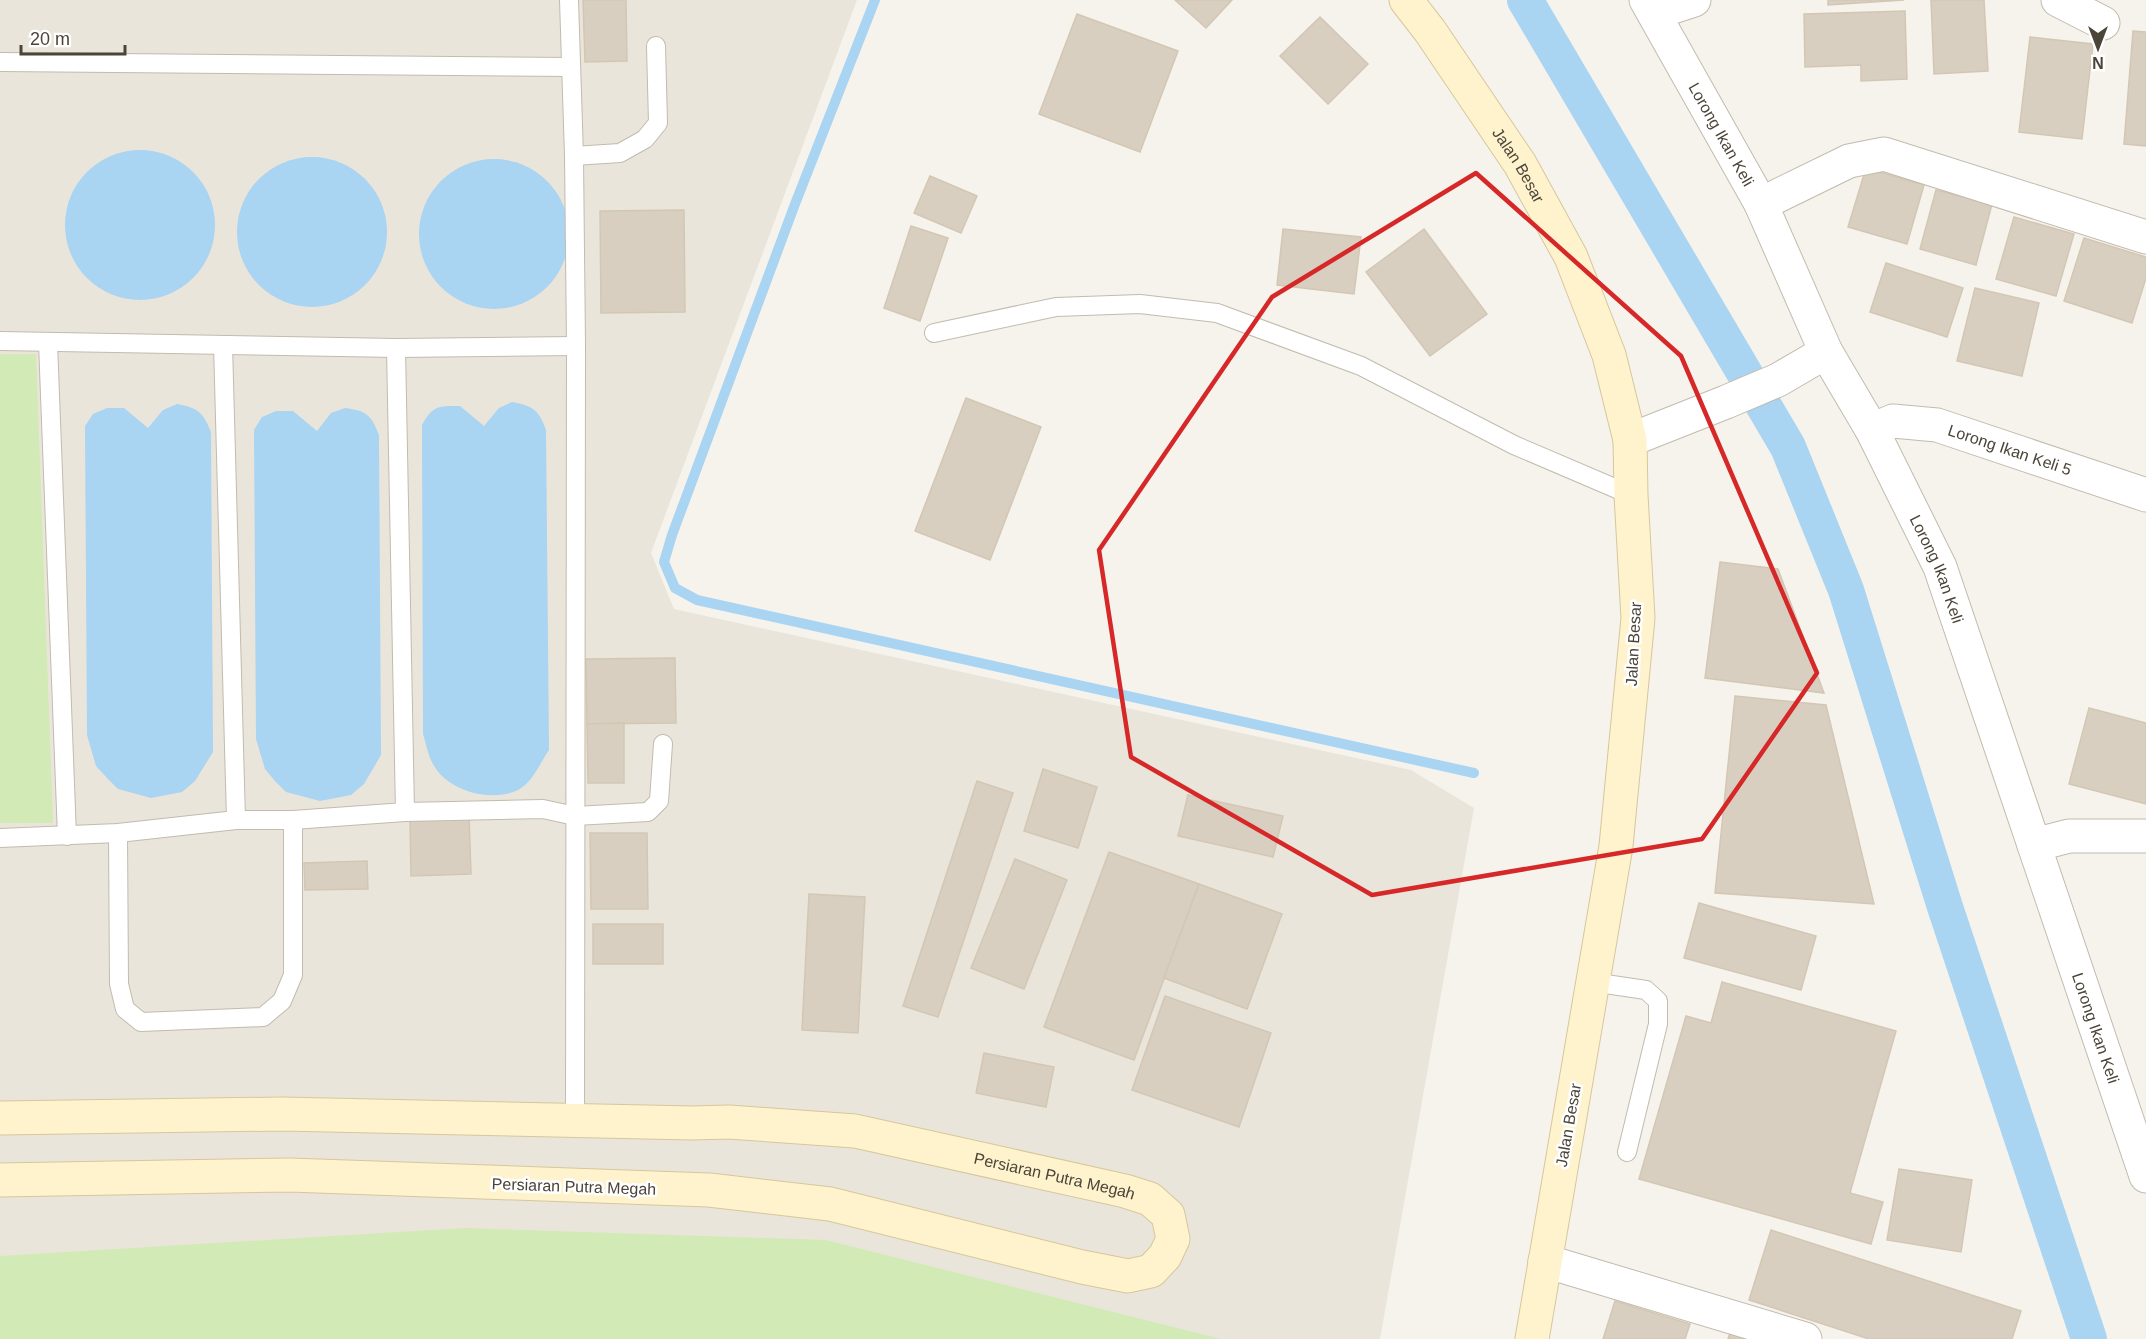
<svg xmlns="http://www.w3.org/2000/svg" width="2146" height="1339" font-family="Helvetica,sans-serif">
<rect width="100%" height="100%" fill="#f6f3ec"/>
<path fill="#eae5da" d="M0,0H857L651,553L674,609L1411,770L1474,808L1380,1339H0Z"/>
<g fill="#d2eab5">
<path d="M0,354H36L53,823H0Z"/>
<path d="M466,1228L826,1240L1221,1339H0V1256Z"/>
</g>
<g fill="#a9d4f2">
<circle cx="140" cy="225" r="75"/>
<circle cx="312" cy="232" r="75"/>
<circle cx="494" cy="234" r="75"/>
<path d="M512,402C533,406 539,410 546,430L549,750C540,763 533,782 518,790C491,803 447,791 433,764C428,756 426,743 423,734L422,425C433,405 439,406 460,406L484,426L499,408Z"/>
<path d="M177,404C198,408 203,412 211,432L213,752L195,781L182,792L151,798L118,789L107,778L96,766L87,735L85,426L93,414L107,408H124L148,428L163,410Z"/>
<path d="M345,408C366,411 371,414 379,435L381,755L364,784L351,795L320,801L286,792L275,781L265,769L256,739L254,430L262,417L276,411H293L317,431L331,413Z"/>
</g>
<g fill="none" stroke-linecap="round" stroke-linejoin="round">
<path stroke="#a9d4f2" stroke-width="10" d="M875,0L795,204L672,535L664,562L675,588L697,600L1474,773"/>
<path stroke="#a9d4f2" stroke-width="36" d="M1525,0L1788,447L1846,590L1945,907L2089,1339"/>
</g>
<g fill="#d8cfc1" stroke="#d3c7b4" stroke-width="1.5">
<path d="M583,0H626L627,61L585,62Z"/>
<path d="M1175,0H1232L1206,28Z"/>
<path d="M1828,0H1904L1828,5Z"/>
<path d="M1931,0H1984L1988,71L1934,74Z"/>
<path d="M1905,11L1907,79L1861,81V65L1805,67L1804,14Z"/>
<path d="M1077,14L1178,51L1140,152L1039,114Z"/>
<path d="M1320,17L1368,64L1328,104L1280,56Z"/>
<path d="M2133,31L2146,32V146L2124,144Z"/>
<path d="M2030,37L2093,44L2082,139L2019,132Z"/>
<path d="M1866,168L1924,185L1907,244L1848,227Z"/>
<path d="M930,176L977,196L961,233L914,213Z"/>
<path d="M1936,190L1992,204L1976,265L1920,249Z"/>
<path d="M684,210L685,312L601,313L600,211Z"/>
<path d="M2014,217L2074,234L2056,296L1996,279Z"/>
<path d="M911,226L948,238L920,321L884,308Z"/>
<path d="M1283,229L1361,237L1354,294L1277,285Z"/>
<path d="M1424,229L1487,314L1430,356L1366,272Z"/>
<path d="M2084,238L2146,257V278L2132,323L2064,301Z"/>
<path d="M1886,263L1963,288L1947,337L1870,312Z"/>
<path d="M1975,288L2039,303L2022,376L1957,361Z"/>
<path d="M966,398L1041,427L990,560L915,531Z"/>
<path d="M1720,562L1778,569L1824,693L1705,678Z"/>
<path d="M675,658L676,723L587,724L586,659Z"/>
<path d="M1735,696L1826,705L1874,904L1715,893Z"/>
<path d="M2089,708L2146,723V804L2069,784Z"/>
<path d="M624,723V783H588L587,724Z"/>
<path d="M1043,769L1097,787L1078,848L1024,831Z"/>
<path d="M977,781L1013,793L938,1017L903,1006Z"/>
<path d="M1188,795L1283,816L1273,857L1178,836Z"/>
<path d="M469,816L471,874L411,876L410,817Z"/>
<path d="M590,833H647L648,909H591Z"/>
<path d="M1109,852L1199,884L1134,1060L1044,1027Z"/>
<path d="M1015,859L1067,880L1024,989L971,968Z"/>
<path d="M367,861L368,889L305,890L304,863Z"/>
<path d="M1199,884L1282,914L1247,1009L1164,978Z"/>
<path d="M809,894L865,897L858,1033L802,1030Z"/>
<path d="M1699,903L1816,936L1801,990L1684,958Z"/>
<rect x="593" y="924" width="70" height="40"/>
<path d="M1722,982L1896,1031L1850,1193L1883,1202L1871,1244L1639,1179L1686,1016L1711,1023Z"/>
<path d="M1165,996L1271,1033L1239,1127L1132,1090Z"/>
<path d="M984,1053L1054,1067L1046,1107L976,1093Z"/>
<path d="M1899,1169L1972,1180L1961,1252L1887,1240Z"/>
<path d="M1771,1230L2021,1311L2012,1339H1869L1749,1300Z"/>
<path d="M1615,1301L1690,1324L1685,1339H1603Z"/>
<path d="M1732,1327L1769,1339H1728Z"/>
</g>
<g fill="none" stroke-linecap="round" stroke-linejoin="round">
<g stroke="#c2bbae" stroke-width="20">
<g id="lane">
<path d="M569,0L574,156L576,346L575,1121"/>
<path d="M0,62L570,67"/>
<path d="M574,156L620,153L645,139L658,123L656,46"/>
<path d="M934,333L1056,307L1140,304L1217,313L1361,366L1514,445L1631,495"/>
<path d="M0,341L396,348L576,346"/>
<path d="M48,343L67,836"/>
<path d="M223,345L236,820"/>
<path d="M396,348L405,812"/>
<path d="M118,833L119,984L125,1009L141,1022L263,1017L282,1001L293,975V820"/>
<path d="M0,838L118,833L236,820H293L405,812L543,809L575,816L648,812L659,801L663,744"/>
<path d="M1592,982L1646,990L1658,1001V1024L1627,1152"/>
</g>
</g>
<g stroke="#c2bbae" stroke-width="35">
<g id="street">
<path id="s1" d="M1646,0L1761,204L1826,352L1872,430L1940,567L2146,1176"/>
<path d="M2058,0L2103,23"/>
<path d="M1654,13L1694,0"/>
<path d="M1761,204L1849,161L1884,154L2146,237"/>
<path id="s2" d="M1872,430L1893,421L1937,425L2146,495"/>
<path d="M1630,440L1726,402L1778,380L1826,352"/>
<path d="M2034,845L2069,836H2146"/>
<path d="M1545,1261L1805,1339"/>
</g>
</g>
<g stroke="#d6c79b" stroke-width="35">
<g id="secondary">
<path id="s3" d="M1406,0L1430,31L1520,164L1571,257L1609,355L1630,440L1631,495L1638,618L1616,846L1532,1339"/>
<path id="s4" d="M0,1118L282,1114L692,1123L729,1122L855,1131L1125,1191L1150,1199L1168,1215L1173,1239L1165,1256L1151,1271L1128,1276L1082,1267L830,1204L709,1190L290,1175L0,1180"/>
</g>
</g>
<use href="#lane" stroke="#fff" stroke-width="18"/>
<use href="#street" stroke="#fff" stroke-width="33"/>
<use href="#secondary" stroke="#fff3cd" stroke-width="33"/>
</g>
<path fill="none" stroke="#d62828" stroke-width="4.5" stroke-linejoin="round" d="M1476,173L1681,356L1817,673L1702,839L1372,895L1131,757L1099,550L1272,297Z"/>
<g text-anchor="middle" stroke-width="5" stroke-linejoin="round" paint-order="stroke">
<g font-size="16" fill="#4b4439" stroke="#fff">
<text dy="6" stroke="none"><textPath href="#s1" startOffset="154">Lorong Ikan Keli</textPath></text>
<text dy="6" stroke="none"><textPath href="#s3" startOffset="200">Jalan Besar</textPath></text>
<text dy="6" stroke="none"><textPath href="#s2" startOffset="144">Lorong Ikan Keli 5</textPath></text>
<text dy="6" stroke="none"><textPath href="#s1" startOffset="640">Lorong Ikan Keli</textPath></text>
<text transform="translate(1633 644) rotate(-87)" y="6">Jalan Besar</text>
<text dy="6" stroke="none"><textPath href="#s1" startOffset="1126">Lorong Ikan Keli</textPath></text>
<text transform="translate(1568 1125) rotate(-80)" y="6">Jalan Besar</text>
<text dy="6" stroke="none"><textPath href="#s4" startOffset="1060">Persiaran Putra Megah</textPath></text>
<text transform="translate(574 1186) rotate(2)" y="6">Persiaran Putra Megah</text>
</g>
</g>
<g transform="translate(2098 48) rotate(180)" stroke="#ffffff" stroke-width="4.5" paint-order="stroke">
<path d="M0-4.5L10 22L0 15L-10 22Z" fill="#4b4439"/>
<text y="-9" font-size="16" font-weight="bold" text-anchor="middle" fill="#4b4439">N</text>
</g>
<path d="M21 45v9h104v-9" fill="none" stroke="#4b4439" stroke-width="3"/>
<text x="30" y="45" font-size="18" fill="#4b4439" stroke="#ffffff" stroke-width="4.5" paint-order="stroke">20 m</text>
</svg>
